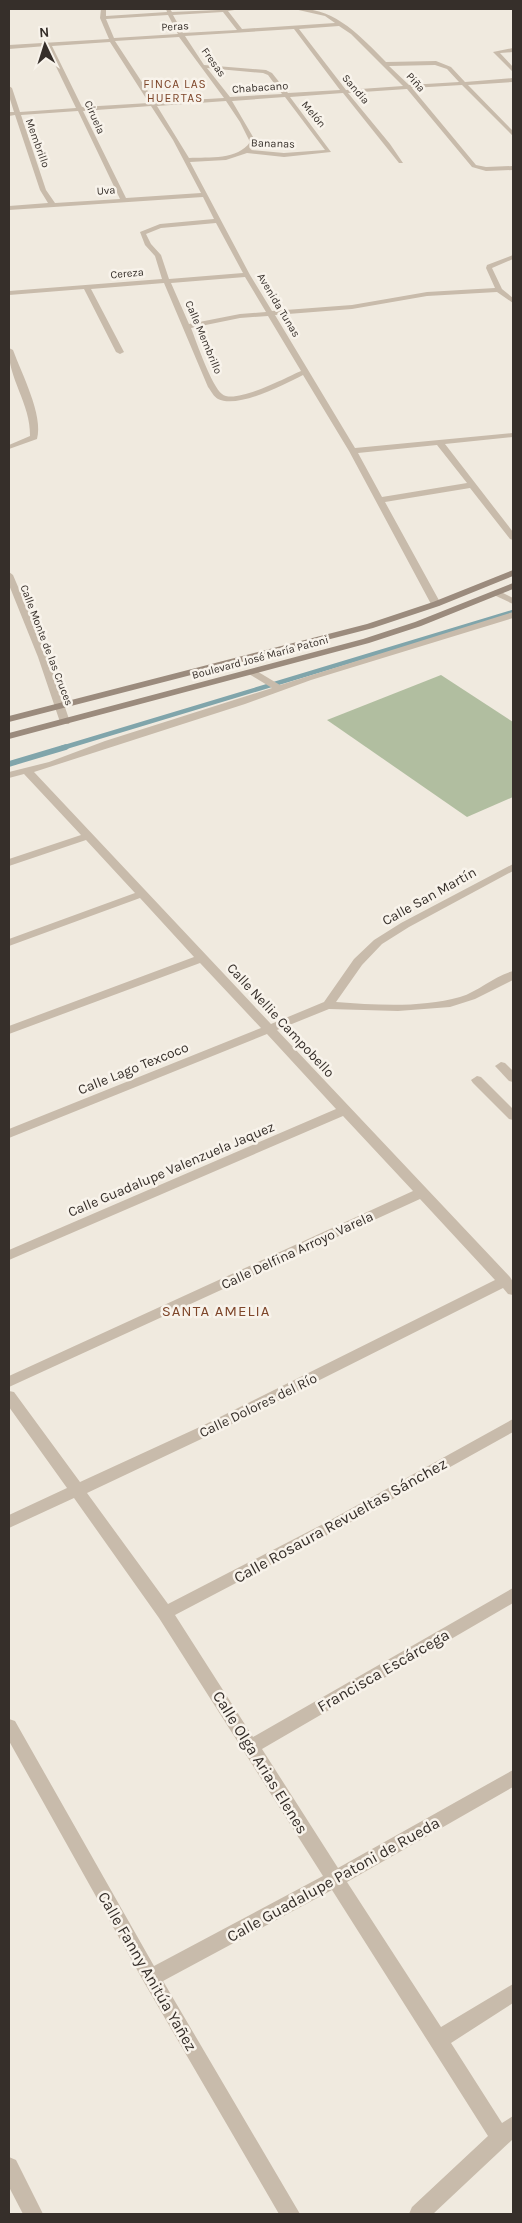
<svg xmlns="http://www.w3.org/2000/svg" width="522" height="2223" font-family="Karla,sans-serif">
<rect width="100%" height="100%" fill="#f0eadf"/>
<path fill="#b1bea0" d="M441,675L513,722V797L467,817L327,720Z"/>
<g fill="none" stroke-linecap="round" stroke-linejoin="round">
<path stroke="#80a5ab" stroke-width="4.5" d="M62,748L513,612"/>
<path stroke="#80a5ab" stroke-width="5.5" d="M9,764L66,747"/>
<g fill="#c8bbab" fill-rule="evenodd">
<path d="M101,9H106V16L167,12L166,9H170L172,12L241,9L228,11L242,29L335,23L325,16L294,9C334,6 360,36 386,62L436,61L451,67L465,82L513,78V82L468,85L513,131V136L462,85L412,88L476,165L486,167L513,166V170L486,171L472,167L407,89L348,93L390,144L403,163H399L343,93L290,97L331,152L284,157L247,153L226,160L190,162L250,275L272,311L352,305L427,292L495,288L486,268L487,265L513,255V259L492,268L502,289L513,298V303L497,292L427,296L352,309L275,315L355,448L513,433V437L445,444L513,532V540L510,539L470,488L385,502L441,604L439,606L431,604L349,451L303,375C285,384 238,409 218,399C214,397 211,391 208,387L164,283L91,289L124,352L120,354L116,352L84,289L9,295V291L162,279L155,256L145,245L140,232L160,224L214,219L203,197L9,210V206L48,203L40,190L15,115L9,116V112H14L9,96V86L12,88L20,112L76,108L46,46L9,49V45L109,39L100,18ZM223,12L237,30L183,33L173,15ZM168,15L178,34L114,38L106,19ZM339,26L351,34L403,86L346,90L299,29ZM294,29L340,90L288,93L272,73L266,70L204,65L185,36ZM179,37L224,98L155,102L115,41ZM110,42L149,103L82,107L52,46ZM435,65L447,69L459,82L409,85L389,66ZM207,68L263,73L268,75L282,94L230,97ZM285,97L325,150L284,153L251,150L256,142L232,101ZM226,101L240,122L250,142C238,160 209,157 189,158L157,106ZM151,106L173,140L201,193L126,198L83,111ZM78,111L120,199L55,203L46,190L21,115ZM216,223L243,273L169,279L161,255L151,244L146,234L161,228ZM245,277L266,312L240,314L189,324L171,283ZM268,316L301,371C287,377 235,405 222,394C211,385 197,343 191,328L240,318ZM437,445L467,483L382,497L358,453Z"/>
<path d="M513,48V52L500,53L513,67V72L493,52Z"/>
<path d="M9,348L13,350C21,372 44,416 37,439L9,449V445L30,436C31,404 7,377 9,348Z"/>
<path d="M9,572L13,575L48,657L70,722L69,724H61L60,722L38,657L9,585Z"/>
<path d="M497,590L513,598V604L494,595V591Z"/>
<path d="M513,612V618L311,680L245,704L34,772L271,1024L324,1002L354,959L374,940L401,923L513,864V871L409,927L382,944L362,965L336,1002C376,1005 421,1008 460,997C479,991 494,976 513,971V980L475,999L450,1007L398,1011L329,1009L277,1030L510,1277L513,1282V1295L508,1294L503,1288L214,1433L87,1493L168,1604L325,1523L513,1419V1432L335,1531L175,1615L253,1737L513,1588V1603L262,1749L338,1868L513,1770V1787L347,1882L441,2027L513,1984V2003L451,2043L502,2123L513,2116V2139L433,2214H409L412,2207L488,2136L332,1890L163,1981L300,2214H279L145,1984L9,1741V1719L15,1721L154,1966L323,1876L159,1618L74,1498L9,1528V1515L67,1488L9,1407V1391L14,1392L80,1482L204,1425L495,1280L420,1199L9,1387V1376L413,1191L343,1116L9,1260V1250L336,1109L267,1034L9,1138V1129L261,1028L200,963L9,1034V1026L194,957L140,898L9,946V939L135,893L86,840L9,866V859L81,835L24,774L9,778V772L49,762L105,741L272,688L249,674V670H255L280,685Z"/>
<path d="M501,1062L505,1063L513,1071V1082L509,1081L495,1066Z"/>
<path d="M477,1076L481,1077L513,1109V1120L509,1119L473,1083L471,1080Z"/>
<path d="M9,2157L16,2160L43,2214H23L9,2187Z"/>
</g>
<g fill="#9b8b7d" fill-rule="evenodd">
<path d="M513,570V576L439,606L373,628L9,722V716L367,624L433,602Z"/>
<path d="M513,583V589L421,626L369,643L9,739V733L363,639L415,622Z"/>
</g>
</g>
<g text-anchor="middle" stroke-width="5" stroke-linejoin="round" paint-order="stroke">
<g font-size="11" fill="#362f2a" stroke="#f8f3eb">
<text transform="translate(175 26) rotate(-3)" y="4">Peras</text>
<text transform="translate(214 62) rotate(54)" y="4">Fresas</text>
<text transform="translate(416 82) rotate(48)" y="4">Piña</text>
<text transform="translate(260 87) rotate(-4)" y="4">Chabacano</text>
<text transform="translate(356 89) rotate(49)" y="4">Sandia</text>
<text transform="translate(314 114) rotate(50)" y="4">Melón</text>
<text transform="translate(95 117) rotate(66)" y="4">Ciruela</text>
<text transform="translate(38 143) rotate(70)" y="4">Membrillo</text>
<text transform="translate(273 143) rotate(2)" y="4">Bananas</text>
<text transform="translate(106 190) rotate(-4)" y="4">Uva</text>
<text transform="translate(127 273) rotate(-5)" y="4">Cereza</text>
<text transform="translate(279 305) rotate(59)" y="4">Avenida Tunas</text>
<text transform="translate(204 337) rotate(67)" y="4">Calle Membrillo</text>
<text transform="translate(47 645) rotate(69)" y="4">Calle Monte de las Cruces</text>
<text transform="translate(260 657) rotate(-15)" y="4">Boulevard José María Patoni</text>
</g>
<g font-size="12" letter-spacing="1" fill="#7e462a" stroke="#f8f3eb">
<text x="175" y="88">FINCA LAS<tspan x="175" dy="14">HUERTAS</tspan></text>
</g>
<g font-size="14" fill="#362f2a" stroke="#f8f3eb">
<text transform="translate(429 896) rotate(-29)" y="5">Calle San Martín</text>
<text transform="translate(281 1020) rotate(47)" y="5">Calle Nellie Campobello</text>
<text transform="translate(133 1068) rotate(-22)" y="5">Calle Lago Texcoco</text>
<text transform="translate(171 1169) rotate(-23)" y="5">Calle Guadalupe Valenzuela Jaquez</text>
<text transform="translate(297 1250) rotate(-25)" y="5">Calle Delfina Arroyo Varela</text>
<text transform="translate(258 1405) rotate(-26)" y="5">Calle Dolores del Río</text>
</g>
<g font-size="15" letter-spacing="1" fill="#7e462a" stroke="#f8f3eb">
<text x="216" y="1316">SANTA AMELIA</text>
</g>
<g font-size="16" fill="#362f2a" stroke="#f8f3eb">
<text transform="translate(340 1520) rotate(-29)" y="6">Calle Rosaura Revueltas Sánchez</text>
<text transform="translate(383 1670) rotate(-30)" y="6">Francisca Escárcega</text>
<text transform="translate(261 1762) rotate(58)" y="6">Calle Olga Arias Elenes</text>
<text transform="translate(333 1879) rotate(-29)" y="6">Calle Guadalupe Patoni de Rueda</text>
<text transform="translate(148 1971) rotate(60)" y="6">Calle Fanny Anitúa Yañez</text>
</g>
</g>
<rect width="522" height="2223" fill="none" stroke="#362f2a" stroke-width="20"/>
<g transform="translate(45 45) rotate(356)" stroke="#f8f3eb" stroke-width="4" paint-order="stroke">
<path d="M0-4L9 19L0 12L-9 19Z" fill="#362f2a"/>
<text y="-8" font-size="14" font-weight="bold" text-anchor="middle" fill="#362f2a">N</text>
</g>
</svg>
